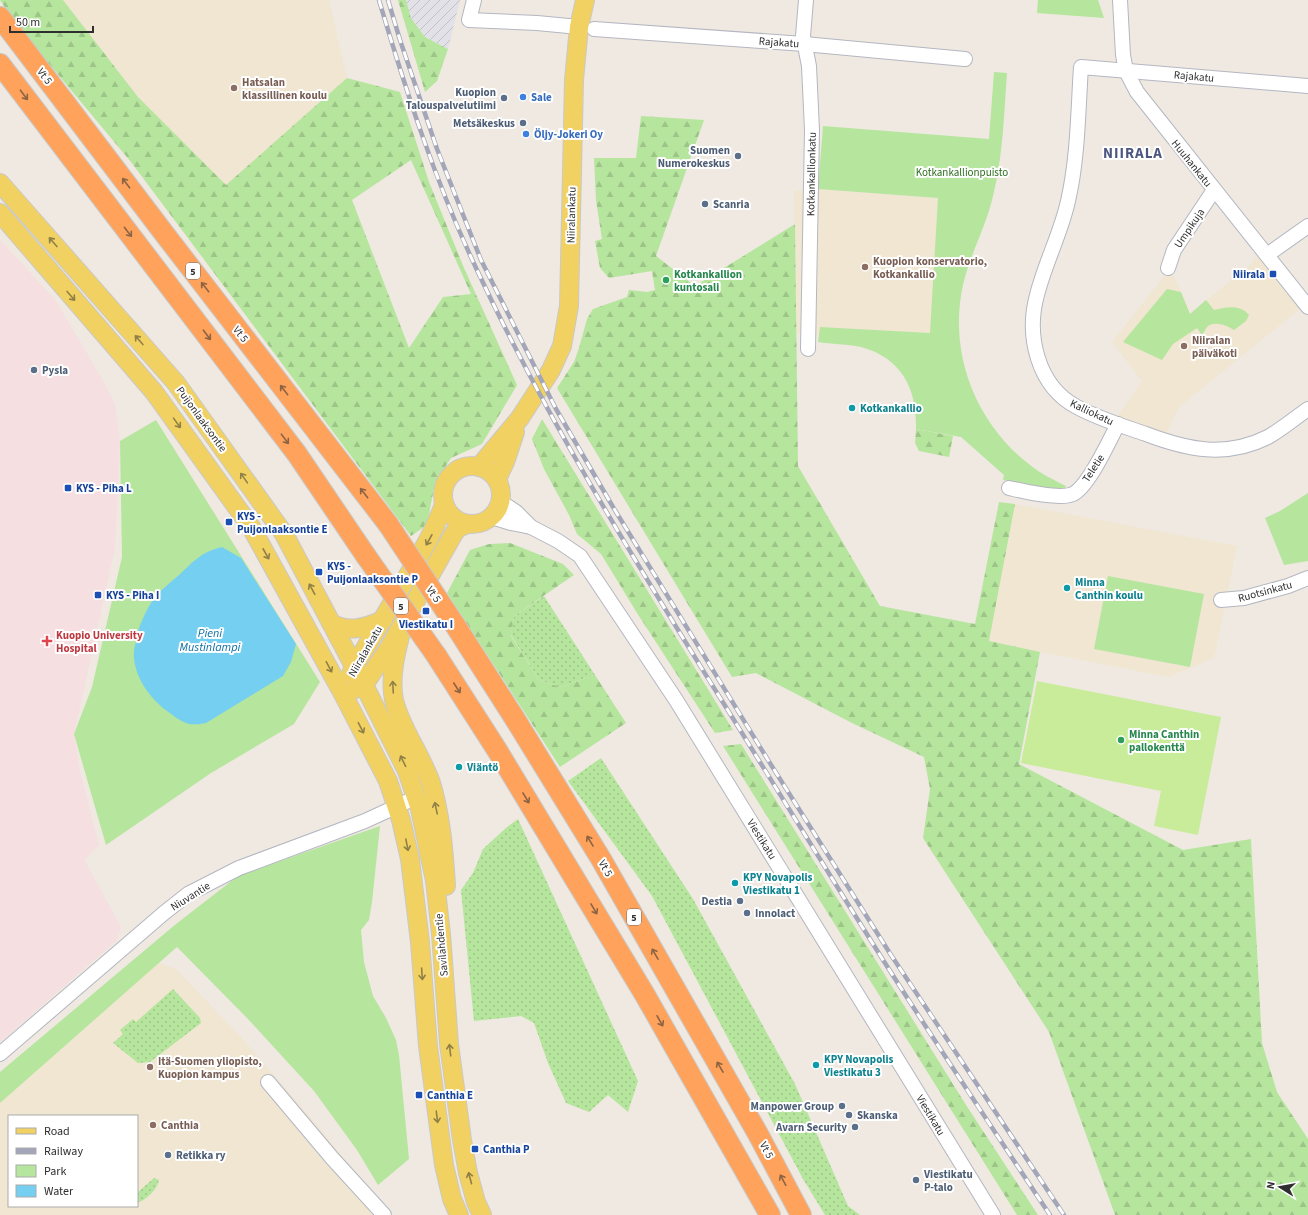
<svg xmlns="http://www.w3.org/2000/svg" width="1308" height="1215" font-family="'Source Sans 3',sans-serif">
<defs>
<pattern id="industrial-furrows" width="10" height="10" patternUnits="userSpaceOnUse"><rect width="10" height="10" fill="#e3e1e8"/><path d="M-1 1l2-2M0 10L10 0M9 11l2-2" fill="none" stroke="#c3c1c7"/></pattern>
<pattern id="grass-dots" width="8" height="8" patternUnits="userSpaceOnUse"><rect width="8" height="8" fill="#b6e59e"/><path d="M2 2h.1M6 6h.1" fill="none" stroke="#9dc588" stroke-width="1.8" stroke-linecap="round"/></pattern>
<pattern id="forest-firs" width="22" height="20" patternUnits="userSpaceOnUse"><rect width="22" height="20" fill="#b6e59e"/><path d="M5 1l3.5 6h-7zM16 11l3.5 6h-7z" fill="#9dc588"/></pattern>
</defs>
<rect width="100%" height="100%" fill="#efe9e1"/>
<path fill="url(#industrial-furrows)" d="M406,0H460L448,49L425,37L411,18Z"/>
<g fill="#f0e6d1" fill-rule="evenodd">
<path d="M63,0H329L347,78L226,185L138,97Z"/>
<path d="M818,189L938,198L931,333L821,327L820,335L797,334L794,191Z"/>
<path d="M1258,255L1301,308L1178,408L1167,433L1116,418L1142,381L1112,342L1165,275H1174L1190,314L1251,264Z"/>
<path d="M1015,504L1237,546L1214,658L1168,677L989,642Z"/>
<path d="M154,961L176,969L241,1037L310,1117L367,1186L378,1215H0V1098ZM9,1116H137V1206H9Z"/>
</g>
<path fill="#f5dfe0" d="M0,240L56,301L106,386L115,404L120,441L115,548L74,734L80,772L99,845L84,860L121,927L117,940L0,1042Z"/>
<g fill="url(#grass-dots)">
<path d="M544,596L595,675L560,687L539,680L511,635L514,616Z"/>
<path d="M601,758L693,899L795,1084L848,1206L860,1215H825L803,1179L652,896L568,781Z"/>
<path d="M518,819L638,1081L628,1112L608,1095L589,1112L566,1103L548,1063L534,1023L521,1016L474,1021L461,890L473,873L483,849L507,827Z"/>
<path d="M173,989L200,1018L201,1023L150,1062L138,1063L113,1043L123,1034L120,1030L133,1019L136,1022Z"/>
<path d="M154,1178L159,1180C157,1190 146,1200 137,1203L138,1192Z"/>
</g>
<g fill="url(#forest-firs)" fill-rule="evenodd">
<path d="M0,0H63L138,97L226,185L347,78L400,92L429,182L464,268L517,385L482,444L451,458L435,483L427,525L411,536L131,162L15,23ZM411,160L471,294L443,297L409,348L352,200Z"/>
<path d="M398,0H406L411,18L425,37L448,49L437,81L425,92Z"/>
<path d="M641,116L704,120L656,256L695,286L795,224L798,466L880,606L975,624L999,502L1015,504L989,641L1040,652L1019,764L1183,850L1251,839L1262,1043L1277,1092L1308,1139V1215H1115L1049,1032L923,838L930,789L924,757L852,723L756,673L732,677L557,388L574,362L579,348L587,319L593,309L627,297L629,290L647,292L655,290L652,271L609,278L600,268L595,241L602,239L596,200L594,158H636Z"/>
<path d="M542,419L733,730L715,733L637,613L601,554L577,534L569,515L544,469L532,439Z"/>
<path d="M916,429L953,436L949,457L919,451L915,443Z"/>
<path d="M510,543L563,564L574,575L514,616L511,636L539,680L560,687L595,675L626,723L560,767L447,593L470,550L489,544Z"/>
<path d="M741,744L966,1105L1038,1215H1017L723,746Z"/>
</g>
<g fill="#b6e59e">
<path d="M1038,0H1098L1104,18L1037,13Z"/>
<path d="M994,72L1007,73C1004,114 1003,156 993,196C986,227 970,254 963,285C948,352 975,423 1030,465C1041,474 1054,480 1066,486L1063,491L1003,480L1004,475L961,437L916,429C917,389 902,358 861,347C847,344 832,344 818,342L820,327L930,333L938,198L818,189L823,126L989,139Z"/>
<path d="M1167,289L1181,292L1190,314L1206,300L1214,310C1227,307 1240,304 1249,315L1246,321L1234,330C1227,325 1215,321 1208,326C1206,328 1204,332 1202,335L1197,328L1173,344L1162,360L1123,342Z"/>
<path d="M156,420L320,682L294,724L211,773L106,845L74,734L92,687L122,557L120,441Z"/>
<path d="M1308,493V561L1284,565L1265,518L1280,511Z"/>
<path d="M1108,576L1204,594L1190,667L1094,649Z"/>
<path d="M380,826L372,902L369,920L361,930L364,962L373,996L386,1018L396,1040L399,1055L409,1159L378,1185L357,1150L314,1091L248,1019L177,947L0,1103V1072L176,924L238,876Z"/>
</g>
<path fill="#c9ec9a" d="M1037,681L1221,717L1198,835L1154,826L1161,791L1021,763Z"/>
<path fill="#75cff0" d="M222,547L241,558L296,644L291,662L283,676L206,723C187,727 182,722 167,711C151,699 136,680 134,658C133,649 137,638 139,628C143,618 149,604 156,596C163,588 171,582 179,575C194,561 201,552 222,547Z"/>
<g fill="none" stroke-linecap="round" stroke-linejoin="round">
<g stroke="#b4b7c1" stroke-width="16">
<g id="minor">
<path d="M474,0L469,20L537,23L579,27"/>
<path d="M806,0L803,36L809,66L812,130L808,349"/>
<path d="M1120,0L1123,55L1126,71L1137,92L1308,307"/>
<path d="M594,29L804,44L965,59"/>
<path d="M1308,86L1081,67C1078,111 1078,158 1068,201C1061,233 1045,263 1037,295C1026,335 1037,386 1077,407C1099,419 1123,426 1146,434C1188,450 1226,458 1268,437C1282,429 1295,418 1308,409"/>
<path d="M1267,255L1308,226"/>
<path d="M1168,268L1174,250L1214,190"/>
<path d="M1009,488C1023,491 1059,500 1073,494C1089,486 1109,441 1118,424"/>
<path d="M501,502L516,512L531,527"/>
<path d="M492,517L511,523L531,527L558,541L580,556L676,700L993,1215"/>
<path d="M1221,600L1244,598L1288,586L1308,578"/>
<path d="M0,1054L164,913L188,894L239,868L365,821L417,797"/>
<path d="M268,1082L332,1158L384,1215"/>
</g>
</g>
<g stroke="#c9c9c9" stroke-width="20">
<g id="major">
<path d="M0,183L176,383L284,534L364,685L407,771L420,809L435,881L441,934L449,1044L462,1140L468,1173L476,1202L482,1215"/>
<path d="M0,213L154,392L251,527L343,694L388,781L401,820L410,859L420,942L428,1046L444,1165L452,1199L459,1215"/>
<circle cx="472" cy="495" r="29"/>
<path d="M479,467L520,418L551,370L562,346L569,306L574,80L579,27L585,0"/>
<path d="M497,479L505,462L515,432"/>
<path d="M331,623C349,633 365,628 383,620"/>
<path d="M403,625C397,648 389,676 394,700C401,729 421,754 431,783C441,816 444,852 446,886"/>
<path d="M351,674L354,666C373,637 390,607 407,577C421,553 435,530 444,504"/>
<path d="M355,689L364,685L389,648L454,533L458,528L467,524"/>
</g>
</g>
<g stroke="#c9c9c9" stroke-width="22">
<g id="highway">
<path d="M0,17L163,232L388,524"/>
<path d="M0,64L297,454L366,556"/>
<path d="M455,625L515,719L601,859L758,1134L801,1215"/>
<path d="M436,655L497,750L645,995L770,1215"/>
</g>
</g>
<use href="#minor" stroke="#fff" stroke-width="14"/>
<use href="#major" stroke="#f2d163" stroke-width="18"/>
<use href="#highway" stroke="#ffa35c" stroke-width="20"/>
<g stroke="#a3a6b8" stroke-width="4.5">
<g id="rail">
<path d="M379,0C406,91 436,184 477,270C551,428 645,577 737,725C786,804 835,884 885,963C939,1048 994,1131 1050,1215"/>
<path d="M388,0L400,40L437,149L481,260L556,409L613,507L768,760L891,955L1064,1215"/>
</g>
</g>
<use href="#rail" stroke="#fff" stroke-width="3" stroke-dasharray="9" stroke-linecap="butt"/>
<g stroke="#c9c9c9" stroke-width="22" stroke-linecap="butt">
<g id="highway-bridge">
<path d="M388,524L455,625"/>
<path d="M366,556L436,655"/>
</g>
</g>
<use href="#highway-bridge" stroke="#ffa35c" stroke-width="20"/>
</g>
<defs><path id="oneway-shaft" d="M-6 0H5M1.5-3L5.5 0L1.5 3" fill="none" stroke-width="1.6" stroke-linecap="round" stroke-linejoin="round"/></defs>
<g stroke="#8c6343">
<use href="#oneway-shaft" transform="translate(24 95) rotate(53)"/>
<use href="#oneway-shaft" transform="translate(126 183) rotate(-127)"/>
<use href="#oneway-shaft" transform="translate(128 232) rotate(52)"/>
<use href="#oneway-shaft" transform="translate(205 287) rotate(-128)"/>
<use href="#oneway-shaft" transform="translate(207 335) rotate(53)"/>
<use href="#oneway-shaft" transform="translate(284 390) rotate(-128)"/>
<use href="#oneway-shaft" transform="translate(285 439) rotate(53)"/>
<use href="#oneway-shaft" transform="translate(364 493) rotate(-128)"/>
<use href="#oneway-shaft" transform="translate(457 688) rotate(57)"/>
<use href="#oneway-shaft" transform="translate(526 798) rotate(59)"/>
<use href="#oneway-shaft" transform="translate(590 841) rotate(-121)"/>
<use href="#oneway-shaft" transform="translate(594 909) rotate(59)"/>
<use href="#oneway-shaft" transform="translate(655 954) rotate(-120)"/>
<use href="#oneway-shaft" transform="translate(660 1021) rotate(61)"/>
<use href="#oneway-shaft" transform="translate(720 1067) rotate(-120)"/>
<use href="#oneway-shaft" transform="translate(783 1180) rotate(-118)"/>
</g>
<g stroke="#908048">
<use href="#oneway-shaft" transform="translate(53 242) rotate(-131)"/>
<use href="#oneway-shaft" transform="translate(71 296) rotate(49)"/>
<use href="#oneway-shaft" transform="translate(139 340) rotate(-131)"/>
<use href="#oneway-shaft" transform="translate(177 423) rotate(54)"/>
<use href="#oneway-shaft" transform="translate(244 478) rotate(-125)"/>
<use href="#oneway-shaft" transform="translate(429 540) rotate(119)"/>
<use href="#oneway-shaft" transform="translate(266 554) rotate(61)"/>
<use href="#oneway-shaft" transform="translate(312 589) rotate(-118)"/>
<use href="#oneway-shaft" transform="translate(329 667) rotate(62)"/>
<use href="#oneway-shaft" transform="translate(393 687) rotate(-93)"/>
<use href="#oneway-shaft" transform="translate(361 728) rotate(63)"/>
<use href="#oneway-shaft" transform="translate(403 761) rotate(-116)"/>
<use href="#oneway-shaft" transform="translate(436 808) rotate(-102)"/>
<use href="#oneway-shaft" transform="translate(407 845) rotate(79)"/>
<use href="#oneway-shaft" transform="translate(422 974) rotate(86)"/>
<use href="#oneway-shaft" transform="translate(450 1050) rotate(-97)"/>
<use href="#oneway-shaft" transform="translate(437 1117) rotate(83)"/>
<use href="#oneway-shaft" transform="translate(470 1178) rotate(-105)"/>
</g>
<g fill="#8d6e63" stroke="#fff" stroke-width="1.5">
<circle cx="234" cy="88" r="4"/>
<circle cx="865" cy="267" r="4"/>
<circle cx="1184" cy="346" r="4"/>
<circle cx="150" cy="1067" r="4"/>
<circle cx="153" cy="1125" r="4"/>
</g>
<g fill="#3f7fe0" stroke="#fff" stroke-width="1.5">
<circle cx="523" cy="97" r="4"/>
<circle cx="526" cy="134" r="4"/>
</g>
<g fill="#5c6f8a" stroke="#fff" stroke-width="1.5">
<circle cx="504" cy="98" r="4"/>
<circle cx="523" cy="123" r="4"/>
<circle cx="738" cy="156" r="4"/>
<circle cx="705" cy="204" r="4"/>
<circle cx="34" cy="370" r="4"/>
<circle cx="740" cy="901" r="4"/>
<circle cx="747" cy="913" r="4"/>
<circle cx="842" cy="1106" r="4"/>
<circle cx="849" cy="1115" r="4"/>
<circle cx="855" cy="1127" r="4"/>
<circle cx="168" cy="1155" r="4"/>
<circle cx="916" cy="1180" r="4"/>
</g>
<g fill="#1a4fb4" stroke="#fff" stroke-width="1.5">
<rect x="1269" y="270" width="8" height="8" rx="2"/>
<rect x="64" y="484" width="8" height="8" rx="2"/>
<rect x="225" y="518" width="8" height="8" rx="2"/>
<rect x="315" y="568" width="8" height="8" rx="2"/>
<rect x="94" y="591" width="8" height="8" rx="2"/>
<rect x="422" y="607" width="8" height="8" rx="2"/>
<rect x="415" y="1091" width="8" height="8" rx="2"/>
<rect x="471" y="1145" width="8" height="8" rx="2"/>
</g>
<g fill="#2e9e5b" stroke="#fff" stroke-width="1.5">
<circle cx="666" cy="280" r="4"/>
<circle cx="1121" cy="740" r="4"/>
</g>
<g fill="#0f9aa8" stroke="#fff" stroke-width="1.5">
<circle cx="852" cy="408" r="4"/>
<circle cx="1067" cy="588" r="4"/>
<circle cx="459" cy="767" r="4"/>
<circle cx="735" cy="883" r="4"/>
<circle cx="816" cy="1065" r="4"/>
</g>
<path fill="#e0444e" stroke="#fff" stroke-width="1.5" d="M45 635h4v4h4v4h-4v4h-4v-4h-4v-4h4z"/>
<g text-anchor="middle" stroke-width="4" stroke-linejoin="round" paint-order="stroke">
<g fill="#fff" stroke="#6d6d6d" stroke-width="1">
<rect x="186" y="263" width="14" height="16" rx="3"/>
<rect x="394" y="598" width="14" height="16" rx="3"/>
<rect x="627" y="909" width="14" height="16" rx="3"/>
</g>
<g font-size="10" font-weight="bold" fill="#2e2e2e">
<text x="193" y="275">5</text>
<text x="401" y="610">5</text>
<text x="634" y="921">5</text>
</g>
<g font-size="11" fill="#2e2e2e" stroke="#fff">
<text transform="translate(779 42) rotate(4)" y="4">Rajakatu</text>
<text transform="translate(45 76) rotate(53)" y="4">Vt 5</text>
<text transform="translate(1194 76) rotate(5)" y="4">Rajakatu</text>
<text transform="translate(1192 163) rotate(51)" y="4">Huuhankatu</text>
<text transform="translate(811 174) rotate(-89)" y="4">Kotkankallionkatu</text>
<text transform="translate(571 215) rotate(-89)" y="4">Niiralankatu</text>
<text transform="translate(1189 228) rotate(-56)" y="4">Umpikuja</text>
<text transform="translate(241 334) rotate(52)" y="4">Vt 5</text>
<text transform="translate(1092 412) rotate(25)" y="4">Kalliokatu</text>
<text transform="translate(202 419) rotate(54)" y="4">Puijonlaaksontie</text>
<text transform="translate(1093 468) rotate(-57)" y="4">Teletie</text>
<text transform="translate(1265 591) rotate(-15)" y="4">Ruotsinkatu</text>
<text transform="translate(434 594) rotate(56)" y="4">Vt 5</text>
<text transform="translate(365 651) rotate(-60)" y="4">Niiralankatu</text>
<text transform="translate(762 839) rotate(58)" y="4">Viestikatu</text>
<text transform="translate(606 868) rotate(60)" y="4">Vt 5</text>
<text transform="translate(190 896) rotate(-32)" y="4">Niuvantie</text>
<text transform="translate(441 945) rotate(-95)" y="4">Savilahdentie</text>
<text transform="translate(931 1115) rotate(59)" y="4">Viestikatu</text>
<text transform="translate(767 1150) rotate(62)" y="4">Vt 5</text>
</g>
<g font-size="11" font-weight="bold" fill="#785e54" stroke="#fff" text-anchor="start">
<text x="242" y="86">Hatsalan<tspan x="242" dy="13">klassillinen koulu</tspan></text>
<text x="873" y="265">Kuopion konservatorio,<tspan x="873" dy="13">Kotkankallio</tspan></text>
<text x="1192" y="344">Niiralan<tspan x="1192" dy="13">päiväkoti</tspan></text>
<text x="158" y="1065">Itä-Suomen yliopisto,<tspan x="158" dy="13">Kuopion kampus</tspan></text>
<text x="161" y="1129">Canthia</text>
</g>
<g font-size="11" font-weight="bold" fill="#4e5e75" stroke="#fff" text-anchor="end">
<text x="496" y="96">Kuopion<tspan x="496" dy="13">Talouspalvelutiimi</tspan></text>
<text x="515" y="127">Metsäkeskus</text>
<text x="730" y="154">Suomen<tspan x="730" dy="13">Numerokeskus</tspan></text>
<text x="713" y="208" text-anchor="start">Scanria</text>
<text x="42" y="374" text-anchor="start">Pysla</text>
<text x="732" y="905">Destia</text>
<text x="755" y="917" text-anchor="start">Innolact</text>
<text x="834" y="1110">Manpower Group</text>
<text x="857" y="1119" text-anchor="start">Skanska</text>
<text x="847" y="1131">Avarn Security</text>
<text x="176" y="1159" text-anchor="start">Retikka ry</text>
<text x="924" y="1178" text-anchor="start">Viestikatu<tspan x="924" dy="13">P-talo</tspan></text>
</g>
<g font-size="11" font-weight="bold" fill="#366cbe" stroke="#fff" text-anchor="start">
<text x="531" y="101">Sale</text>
<text x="534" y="138">Öljy-Jokeri Oy</text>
</g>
<g font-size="11" fill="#2c6e1b" stroke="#fff">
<text x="962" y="176">Kotkankallionpuisto</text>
</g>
<g font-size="11" font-weight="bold" fill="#27864d" stroke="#fff" text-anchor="start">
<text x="674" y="278">Kotkankallion<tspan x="674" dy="13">kuntosali</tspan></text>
<text x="1129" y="738">Minna Canthin<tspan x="1129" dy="13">pallokenttä</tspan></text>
</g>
<g font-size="11" font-weight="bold" fill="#164399" stroke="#fff" text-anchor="start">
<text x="1265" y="278" text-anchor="end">Niirala</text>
<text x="76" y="492">KYS - Piha L</text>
<text x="237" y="520">KYS -<tspan x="237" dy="13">Puijonlaaksontie E</tspan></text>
<text x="327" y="570">KYS -<tspan x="327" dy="13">Puijonlaaksontie P</tspan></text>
<text x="106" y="599">KYS - Piha I</text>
<text x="426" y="628" text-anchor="middle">Viestikatu I</text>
<text x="427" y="1099">Canthia E</text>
<text x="483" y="1153">Canthia P</text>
</g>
<g font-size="11" font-weight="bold" fill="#0d838f" stroke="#fff" text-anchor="start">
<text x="860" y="412">Kotkankallio</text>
<text x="1075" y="586">Minna<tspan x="1075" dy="13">Canthin koulu</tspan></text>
<text x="467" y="771">Viäntö</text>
<text x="743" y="881">KPY Novapolis<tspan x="743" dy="13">Viestikatu 1</tspan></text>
<text x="824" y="1063">KPY Novapolis<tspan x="824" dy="13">Viestikatu 3</tspan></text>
</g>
<g font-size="11" font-weight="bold" fill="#be3a42" stroke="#fff" text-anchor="start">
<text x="56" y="639">Kuopio University<tspan x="56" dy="13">Hospital</tspan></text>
</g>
<g font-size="12" font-style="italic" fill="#0d6fa3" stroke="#fff">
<text x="210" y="637">Pieni<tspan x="210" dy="14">Mustinlampi</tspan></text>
</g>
<g font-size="15" font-weight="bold" letter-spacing="1" fill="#4d5680" stroke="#fff">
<text x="1133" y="158">NIIRALA</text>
</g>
</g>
<rect x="8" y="1115" width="130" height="92" fill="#ffffff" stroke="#ababab"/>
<rect x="16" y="1128" width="20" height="6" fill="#f2d163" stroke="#ababab"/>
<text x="44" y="1135" font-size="12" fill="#2e2e2e">Road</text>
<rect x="16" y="1148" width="20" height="6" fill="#a3a6b8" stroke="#ababab"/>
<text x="44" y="1155" font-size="12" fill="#2e2e2e">Railway</text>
<rect x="16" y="1165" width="20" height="12" fill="#b6e59e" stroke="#ababab"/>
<text x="44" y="1175" font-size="12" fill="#2e2e2e">Park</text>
<rect x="16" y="1185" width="20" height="12" fill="#75cff0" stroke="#ababab"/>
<text x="44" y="1195" font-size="12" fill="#2e2e2e">Water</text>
<g transform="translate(1280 1187) rotate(281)" stroke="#ffffff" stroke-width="3" paint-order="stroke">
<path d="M0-3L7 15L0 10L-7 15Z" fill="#2e2e2e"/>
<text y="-6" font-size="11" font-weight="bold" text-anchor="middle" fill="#2e2e2e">N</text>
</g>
<path d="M10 26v6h83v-6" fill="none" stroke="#2e2e2e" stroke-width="2"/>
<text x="16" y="26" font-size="12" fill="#2e2e2e" stroke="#ffffff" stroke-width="3" paint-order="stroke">50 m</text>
</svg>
